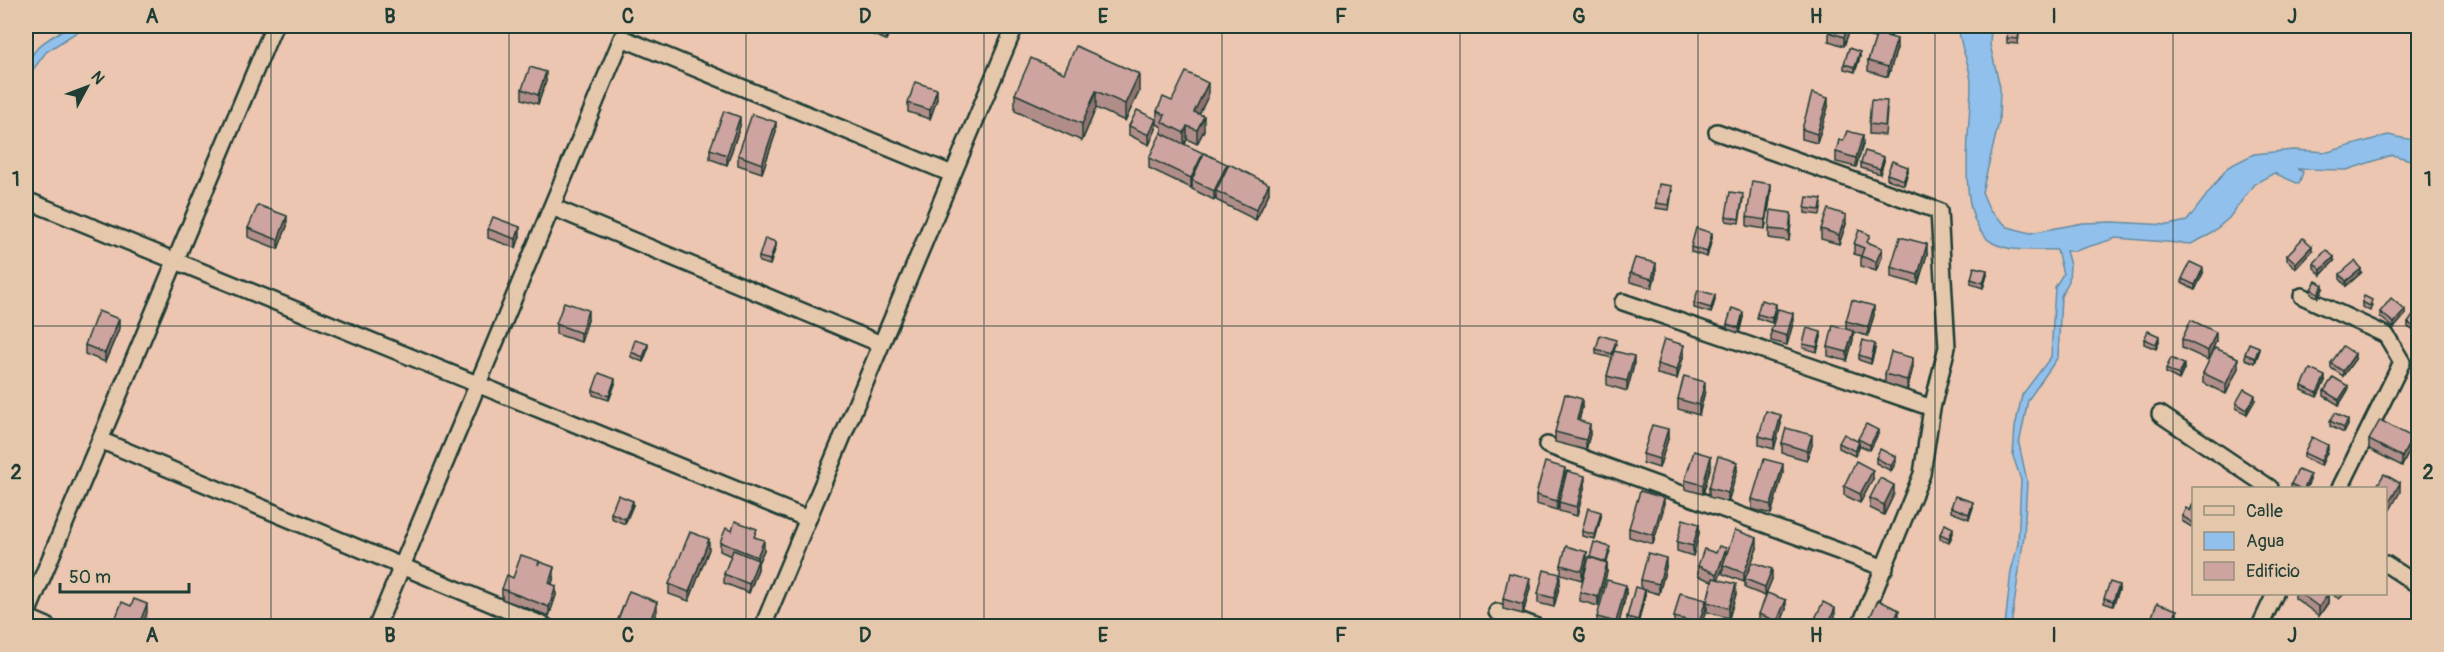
<svg xmlns="http://www.w3.org/2000/svg" width="2444" height="652" font-family="Pangolin,sans-serif">
<rect width="100%" height="100%" fill="#ecc6b1"/>
<filter id="ink" filterUnits="userSpaceOnUse"><feTurbulence type="fractalNoise" baseFrequency=".0167" numOctaves="2"/><feDisplacementMap in="SourceGraphic" scale="12" xChannelSelector="R" yChannelSelector="G"/><feConvolveMatrix kernelMatrix="1 2 1 2 8 2 1 2 1" color-interpolation-filters="sRGB"/></filter>
<g filter="url(#ink)">
<g fill="#92c0ec" stroke="#648ca2" stroke-width="1.5">
<path d="M70,26H86L46,52L26,79C25,50 46,40 70,26Z"/>
<path d="M1959,26H1991L1990,45L2000,87L1999,122L1982,192L1990,211L2008,227L2030,233L2083,223L2113,222L2168,225L2187,221L2228,167L2254,154L2293,150L2328,152L2388,135L2418,141V162L2392,155L2347,170L2297,169L2303,172L2299,184L2274,173L2254,184L2229,218L2209,235L2191,244L2116,238L2075,251H2066L2070,265L2069,281L2061,296L2058,357L2028,400L2019,444L2027,481L2024,536L2011,626H2005L2011,571L2018,544L2021,480L2013,456L2015,427L2022,395L2051,357L2055,287L2063,274L2057,250C2036,249 2012,253 1993,243C1953,222 1971,122 1971,84C1971,64 1958,45 1959,26Z"/>
</g>
<g fill="none" stroke-linecap="round" stroke-linejoin="round">
<g stroke="#1f3d34" stroke-width="20">
<g id="minor">
<path d="M1717,132L1939,211L1947,347L1932,408L1922,474L1860,626"/>
<path d="M31,202L808,519"/>
<path d="M552,207L881,344"/>
<path d="M2302,296L2386,335L2402,362L2340,488"/>
<path d="M1623,302L1932,408"/>
<path d="M2160,414L2270,488"/>
<path d="M100,440L545,626"/>
<path d="M1547,445L1885,568"/>
<path d="M2386,564L2418,585"/>
<path d="M1497,612L1535,626"/>
<path d="M26,616L274,26"/>
<path d="M26,617L47,626"/>
<path d="M377,626L622,38L952,174"/>
<path d="M763,626L1015,26"/>
<path d="M2260,626L2275,594"/>
</g>
</g>
<use href="#minor" stroke="#e5c8ac" stroke-width="15"/>
</g>
<g fill="#b08d89" stroke="#1f3d34" stroke-width="1.5">
<path d="M851,26H892L886,40Z"/>
<path d="M1851,26L1844,46L1829,41V32Z"/>
<path d="M1893,26L1891,37L1897,48L1888,77L1868,71V61L1876,38L1870,37V32Z"/>
<path d="M2020,26L2018,44L2007,43V38Z"/>
<path d="M1860,57L1855,72L1844,69V64Z"/>
<path d="M1064,73L1139,92L1125,121L1096,108L1082,141L1015,111V94Z"/>
<path d="M546,81L538,104L522,99V89Z"/>
<path d="M1208,96L1199,114L1204,130L1197,144L1187,139L1185,145L1203,157L1227,169L1269,193L1256,220L1216,200V196L1214,200L1192,189V185L1191,188L1149,168V158L1162,134V127L1157,124V111L1172,101Z"/>
<path d="M937,99L930,119L908,112V103Z"/>
<path d="M1828,107L1817,143L1802,139V129Z"/>
<path d="M1887,110L1885,135L1869,134V124Z"/>
<path d="M740,126L727,165L710,159V149Z"/>
<path d="M1129,126L1156,129L1149,145L1129,135Z"/>
<path d="M776,132L762,173L738,165V155Z"/>
<path d="M1843,141L1863,144L1856,167L1836,162V152Z"/>
<path d="M1884,161L1880,174L1861,168V163Z"/>
<path d="M1908,171L1904,185L1887,179V174Z"/>
<path d="M1672,191L1669,210L1656,208V203Z"/>
<path d="M1771,193L1765,229L1747,226V217Z"/>
<path d="M1743,199L1739,223L1726,221V216Z"/>
<path d="M1822,204L1820,215L1805,213V208Z"/>
<path d="M1791,222L1789,241L1769,238V229Z"/>
<path d="M1846,224L1839,244L1821,239V229Z"/>
<path d="M287,226L278,249L248,237V228Z"/>
<path d="M488,229L520,236L516,248L488,238Z"/>
<path d="M1712,238L1707,257L1691,252V247Z"/>
<path d="M1870,243L1882,257L1876,271L1861,266V256L1854,254V244Z"/>
<path d="M776,246L770,265L759,262V257Z"/>
<path d="M2312,251L2296,268L2287,260V255Z"/>
<path d="M1927,254L1918,284L1891,277V267Z"/>
<path d="M2334,261L2321,275L2314,268V263Z"/>
<path d="M1630,273H1656L1652,288L1630,282Z"/>
<path d="M2203,273L2195,290L2182,283V279Z"/>
<path d="M2361,273L2346,286L2340,279V274Z"/>
<path d="M1987,275L1983,288L1971,284V279Z"/>
<path d="M2311,289H2323L2318,297L2311,294Z"/>
<path d="M1715,300L1711,313L1694,308V303Z"/>
<path d="M2362,302L2372,305L2370,311L2362,307Z"/>
<path d="M1776,309L1772,323L1757,318V314Z"/>
<path d="M2380,312L2405,315L2394,328L2380,317Z"/>
<path d="M1874,315L1868,336L1853,332V340L1847,361L1828,356V347L1846,329V321Z"/>
<path d="M1743,317L1739,333L1727,329V324Z"/>
<path d="M2418,317V334L2408,327V323Z"/>
<path d="M588,320L581,342L556,334V324Z"/>
<path d="M1793,323L1787,345L1771,341V331Z"/>
<path d="M119,329L105,362L85,354V345Z"/>
<path d="M1821,337L1817,352L1803,348V344Z"/>
<path d="M2144,339L2159,341L2156,349L2144,344Z"/>
<path d="M2182,339L2216,341L2208,360L2182,348Z"/>
<path d="M1616,344L1614,351L1634,365L1627,391L1607,385V376L1612,358L1596,354V349Z"/>
<path d="M648,349L643,362L631,357V352Z"/>
<path d="M1875,349L1871,364L1859,360V355Z"/>
<path d="M2259,352L2255,363L2245,359V354Z"/>
<path d="M1684,354L1677,379L1657,374V364Z"/>
<path d="M2355,359L2343,376L2331,368V363Z"/>
<path d="M1913,367L1907,390L1885,383V374Z"/>
<path d="M2238,368L2226,394L2203,383V373Z"/>
<path d="M2166,369H2184L2179,380L2166,373Z"/>
<path d="M2325,381L2317,397L2302,390V386Z"/>
<path d="M615,384L609,400L593,395V390Z"/>
<path d="M2348,390L2339,405L2324,396V391Z"/>
<path d="M1705,391L1699,415L1678,409V399Z"/>
<path d="M2255,400L2247,414L2236,408V403Z"/>
<path d="M1582,408L1579,421L1590,434L1586,450L1555,442V432Z"/>
<path d="M2330,421L2348,425L2344,433L2330,426Z"/>
<path d="M2418,423V449L2412,445L2402,466L2369,449V440L2412,437Z"/>
<path d="M1781,424L1774,449L1759,445V436Z"/>
<path d="M1878,434L1870,450L1859,445V447L1855,456L1839,448V443L1858,441V439Z"/>
<path d="M1668,439L1659,468L1643,463V454Z"/>
<path d="M1782,443L1812,445L1807,460L1782,453Z"/>
<path d="M2328,450L2321,466L2304,458V453Z"/>
<path d="M1876,458L1896,462L1891,471L1876,463Z"/>
<path d="M1711,465L1703,494L1685,489V480Z"/>
<path d="M1737,471L1728,502L1709,497V488Z"/>
<path d="M1783,473L1771,514L1752,509V499Z"/>
<path d="M1565,477L1585,485L1577,516L1559,511V502L1557,510L1536,504V495Z"/>
<path d="M1873,479L1860,503L1844,495V486Z"/>
<path d="M2310,480L2306,489L2291,488V484Z"/>
<path d="M1894,494L1884,515L1870,508V498Z"/>
<path d="M2193,504V528L2182,521V516L2190,511Z"/>
<path d="M633,505L625,524L611,518V513Z"/>
<path d="M1664,507L1653,544L1629,537V528Z"/>
<path d="M1951,507H1973L1969,519L1951,512Z"/>
<path d="M1601,517L1595,539L1582,536V531Z"/>
<path d="M732,531L757,538L764,550L758,563V569L749,593L724,583V574L731,556L720,551V542Z"/>
<path d="M1699,533L1693,556L1677,551V542Z"/>
<path d="M1953,533L1949,543L1940,539V534Z"/>
<path d="M1757,548L1748,571L1772,579L1765,596L1745,588V579L1744,582L1723,574V568L1718,580L1736,594L1729,618L1707,612V602L1712,581L1698,576V566L1716,553L1726,554Z"/>
<path d="M709,549L689,601L669,594V584Z"/>
<path d="M1610,551L1607,562V572L1598,606L1580,601V592Z"/>
<path d="M1587,552L1582,580L1561,574V565Z"/>
<path d="M539,563L554,576L552,584L556,595L549,616L502,599V589L513,578Z"/>
<path d="M1666,567L1659,594L1645,590V595L1638,624L1627,622V617L1641,589V580Z"/>
<path d="M1560,584L1554,607L1538,603V594Z"/>
<path d="M1530,588L1523,614L1503,609V599Z"/>
<path d="M2119,590L2113,606L2104,603V598Z"/>
<path d="M1626,594L1618,627H1597V617Z"/>
<path d="M2295,594H2328V603L2319,616L2295,598Z"/>
<path d="M2332,594H2344L2339,599Z"/>
<path d="M1706,609L1701,627L1674,626V617Z"/>
<path d="M1786,609L1779,627H1767L1759,623V614Z"/>
<path d="M1870,617L1899,619L1896,627H1870Z"/>
<path d="M2151,619L2177,620L2174,627H2151Z"/>
</g>
<g fill="#90736f" stroke="#1f3d34" stroke-width="1.5">
<path d="M886,26H892L886,40Z"/>
<path d="M1848,26H1851L1844,46V37Z"/>
<path d="M1897,39V48L1888,77V67Z"/>
<path d="M1860,52V57L1855,72V67Z"/>
<path d="M546,72V81L538,104V95Z"/>
<path d="M1139,74V92L1125,121V104Z"/>
<path d="M1208,83V96L1194,125V112Z"/>
<path d="M937,89V99L930,119V110Z"/>
<path d="M1096,91V108L1082,141V124Z"/>
<path d="M1828,98V107L1817,143V134Z"/>
<path d="M1204,116V130L1197,144V130Z"/>
<path d="M740,117V126L727,165V155Z"/>
<path d="M1156,119V129L1149,145V135Z"/>
<path d="M776,122V132L762,173V164Z"/>
<path d="M1187,126V139L1184,146V133Z"/>
<path d="M1863,135V144L1856,167V158Z"/>
<path d="M1203,153V163L1192,180V185L1191,188V178Z"/>
<path d="M1884,157V161L1880,174V169Z"/>
<path d="M1227,164V174L1216,191V196L1214,200V191Z"/>
<path d="M1908,167V171L1904,185V180Z"/>
<path d="M1269,184V193L1256,220V210Z"/>
<path d="M1771,184V193L1765,229V220Z"/>
<path d="M1791,213V222L1789,241V231Z"/>
<path d="M1846,215V224L1839,244V235Z"/>
<path d="M287,216V226L278,249V240Z"/>
<path d="M520,227V236L516,248V239Z"/>
<path d="M1712,233V238L1707,257V252Z"/>
<path d="M776,242V246L770,265V260Z"/>
<path d="M1927,244V254L1918,284V275Z"/>
<path d="M2312,246V251L2296,268V263Z"/>
<path d="M1882,248V257L1876,271V262Z"/>
<path d="M2334,257V261L2321,275V270Z"/>
<path d="M1656,263V273L1652,288V279Z"/>
<path d="M2203,268V273L2195,290V285Z"/>
<path d="M2361,269V273L2346,286V281Z"/>
<path d="M1987,270V275L1983,288V283Z"/>
<path d="M2323,285V289L2318,297V293Z"/>
<path d="M1715,295V300L1711,313V308Z"/>
<path d="M1776,304V309L1772,323V318Z"/>
<path d="M1874,306V315L1868,336V327Z"/>
<path d="M588,310V320L581,342V333Z"/>
<path d="M2405,310V315L2394,328V323Z"/>
<path d="M1743,312V317L1739,333V328Z"/>
<path d="M1793,313V323L1787,345V336Z"/>
<path d="M119,319V329L105,362V353Z"/>
<path d="M1853,331V340L1847,361V352Z"/>
<path d="M1821,332V337L1817,352V347Z"/>
<path d="M2216,332V341L2208,360V351Z"/>
<path d="M2159,336V341L2156,349V344Z"/>
<path d="M648,344V349L643,362V357Z"/>
<path d="M1875,344V349L1871,364V359Z"/>
<path d="M1684,345V354L1677,379V370Z"/>
<path d="M2259,347V352L2255,363V358Z"/>
<path d="M2355,354V359L2343,376V371Z"/>
<path d="M1634,356V365L1627,391V381Z"/>
<path d="M1913,358V367L1907,390V380Z"/>
<path d="M2238,358V368L2226,394V384Z"/>
<path d="M2184,364V369L2179,380V375Z"/>
<path d="M2325,376V381L2317,397V393Z"/>
<path d="M615,379V384L609,400V396Z"/>
<path d="M1705,382V391L1699,415V405Z"/>
<path d="M2348,386V390L2339,405V400Z"/>
<path d="M2255,395V400L2247,414V410Z"/>
<path d="M1582,399V408L1577,430V420Z"/>
<path d="M1781,415V424L1774,449V440Z"/>
<path d="M2348,420V425L2344,433V428Z"/>
<path d="M1590,424V434L1586,450V440Z"/>
<path d="M1668,429V439L1659,468V459Z"/>
<path d="M1878,430V434L1870,450V445Z"/>
<path d="M1812,435V445L1807,460V451Z"/>
<path d="M2412,437V446L2402,466V457Z"/>
<path d="M1859,442V447L1855,456V451Z"/>
<path d="M2328,445V450L2321,466V461Z"/>
<path d="M1711,456V465L1703,494V485Z"/>
<path d="M1896,457V462L1891,471V466Z"/>
<path d="M1737,462V471L1728,502V493Z"/>
<path d="M1783,464V473L1771,514V505Z"/>
<path d="M1565,468V477L1557,510V501Z"/>
<path d="M1873,470V479L1860,503V494Z"/>
<path d="M2310,475V480L2306,489H2304Z"/>
<path d="M1585,476V485L1577,516V507Z"/>
<path d="M2400,483V492L2386,517V508Z"/>
<path d="M1894,485V494L1884,515V505Z"/>
<path d="M1664,498V507L1653,544V535Z"/>
<path d="M633,501V505L625,524V519Z"/>
<path d="M1973,502V507L1969,519V514Z"/>
<path d="M1601,512V517L1595,539V535Z"/>
<path d="M1699,524V533L1693,556V546Z"/>
<path d="M1953,528V533L1949,543V538Z"/>
<path d="M1757,538V548L1744,582V573Z"/>
<path d="M709,539V549L689,601V592Z"/>
<path d="M764,540V550L758,563V569L749,593V584L757,562V557Z"/>
<path d="M1726,548V558L1723,565V568L1717,583V574Z"/>
<path d="M1587,552V561L1582,580V571Z"/>
<path d="M1666,558V567L1659,594V584Z"/>
<path d="M1607,563V572L1598,606V597Z"/>
<path d="M554,567V576L549,593V583Z"/>
<path d="M1772,569V579L1765,596V587Z"/>
<path d="M1560,574V584L1554,607V598Z"/>
<path d="M1530,578V588L1523,614V605Z"/>
<path d="M1736,584V594L1729,618V608Z"/>
<path d="M1626,585V594L1618,627H1616V622Z"/>
<path d="M2119,585V590L2113,606V601Z"/>
<path d="M556,586V595L549,616V607Z"/>
<path d="M1645,590V595L1638,624V620Z"/>
<path d="M2328,594V603L2319,616V607Z"/>
<path d="M1706,600V609L1701,627H1699V623Z"/>
<path d="M1786,600V609L1779,627H1777V621Z"/>
<path d="M657,602V611L651,627H648Z"/>
<path d="M147,604V613L142,627H138Z"/>
<path d="M1835,608V617L1831,627H1827Z"/>
<path d="M1899,610V619L1896,627H1891Z"/>
<path d="M2177,610V620L2174,627H2171Z"/>
</g>
<g fill="#cda49f" stroke="#1f3d34" stroke-width="1.5">
<path d="M1831,26H1848L1844,37L1829,32Z"/>
<path d="M1872,26H1892L1890,36L1870,32Z"/>
<path d="M2008,26H2020L2018,39L2007,38Z"/>
<path d="M1877,33L1897,39L1888,67L1868,61Z"/>
<path d="M1076,46L1139,74L1125,104L1096,91L1082,124L1015,94L1031,58L1064,73Z"/>
<path d="M1849,48L1860,52L1855,67L1844,64Z"/>
<path d="M530,67L546,72L538,95L522,89Z"/>
<path d="M1186,72L1208,83L1194,112L1204,116L1197,130L1187,126L1184,133L1162,122L1165,115L1157,111L1163,97L1172,101Z"/>
<path d="M915,82L937,89L930,110L908,103Z"/>
<path d="M1812,93L1828,98L1817,134L1802,129Z"/>
<path d="M1871,100L1887,101L1885,126L1869,124Z"/>
<path d="M1137,110L1156,119L1149,135L1129,126Z"/>
<path d="M724,111L740,117L727,155L710,149Z"/>
<path d="M752,114L776,122L762,164L738,155Z"/>
<path d="M1847,131L1863,135L1856,158L1836,152L1839,140L1843,141Z"/>
<path d="M1161,133L1203,153L1191,178L1149,158Z"/>
<path d="M1865,151L1884,157L1880,169L1861,163Z"/>
<path d="M1204,153L1227,164L1214,191L1192,180Z"/>
<path d="M1892,161L1908,167L1904,180L1887,174Z"/>
<path d="M1229,164L1269,184L1256,210L1216,191Z"/>
<path d="M1752,181L1771,184L1765,220L1747,217Z"/>
<path d="M1659,184L1672,186L1669,205L1656,203Z"/>
<path d="M1730,192L1743,194L1739,219L1726,216Z"/>
<path d="M1807,197L1822,199L1820,210L1805,208Z"/>
<path d="M258,205L287,216L278,240L248,228Z"/>
<path d="M1828,209L1846,215L1839,235L1821,229Z"/>
<path d="M1771,210L1791,213L1789,231L1769,229Z"/>
<path d="M493,217L520,227L516,239L488,229Z"/>
<path d="M1696,228L1712,233L1707,252L1691,247Z"/>
<path d="M1859,230L1870,235L1867,242L1882,248L1876,262L1861,256L1864,248L1854,244Z"/>
<path d="M1900,237L1927,244L1918,275L1891,267Z"/>
<path d="M765,238L776,242L770,260L759,257Z"/>
<path d="M2303,238L2312,246L2296,263L2287,255Z"/>
<path d="M2326,250L2334,257L2321,270L2314,263Z"/>
<path d="M1635,258L1656,263L1652,279L1630,273Z"/>
<path d="M2355,261L2361,269L2346,281L2340,274Z"/>
<path d="M2190,262L2203,268L2195,285L2182,279Z"/>
<path d="M1974,267L1987,270L1983,283L1971,279Z"/>
<path d="M2316,281L2323,285L2318,293L2311,289Z"/>
<path d="M1698,290L1715,295L1711,308L1694,303Z"/>
<path d="M2364,296L2372,300L2370,306L2362,302Z"/>
<path d="M2391,298L2405,310L2394,323L2380,312Z"/>
<path d="M1761,300L1776,304L1772,318L1757,314Z"/>
<path d="M1852,300L1874,306L1868,327L1846,321Z"/>
<path d="M564,302L588,310L581,333L556,324Z"/>
<path d="M1732,308L1743,312L1739,328L1727,324Z"/>
<path d="M1778,309L1793,313L1787,336L1771,331Z"/>
<path d="M98,311L119,319L105,353L85,345Z"/>
<path d="M2414,314L2418,317V329L2408,323Z"/>
<path d="M2191,320L2216,332L2208,351L2182,339Z"/>
<path d="M1833,325L1853,331L1847,352L1828,347Z"/>
<path d="M1807,328L1821,332L1817,347L1803,344Z"/>
<path d="M2148,331L2159,336L2156,344L2144,339Z"/>
<path d="M1600,335L1616,340L1612,354L1596,349Z"/>
<path d="M1664,339L1684,345L1677,370L1657,364Z"/>
<path d="M635,340L648,344L643,357L631,352Z"/>
<path d="M1863,340L1875,344L1871,359L1859,355Z"/>
<path d="M2249,343L2259,347L2255,358L2245,354Z"/>
<path d="M2343,346L2355,354L2343,371L2331,363Z"/>
<path d="M2215,348L2238,358L2226,384L2203,373Z"/>
<path d="M1614,351L1634,356L1627,381L1607,376Z"/>
<path d="M1891,352L1913,358L1907,380L1885,374Z"/>
<path d="M2171,358L2184,364L2179,375L2166,369Z"/>
<path d="M2310,369L2325,376L2317,393L2302,386Z"/>
<path d="M599,373L615,379L609,396L593,390Z"/>
<path d="M1684,376L1705,382L1699,405L1678,399Z"/>
<path d="M2333,377L2348,386L2339,400L2324,391Z"/>
<path d="M2244,389L2255,395L2247,410L2236,403Z"/>
<path d="M1565,394L1582,399L1577,420L1590,424L1586,440L1555,432Z"/>
<path d="M1766,411L1781,415L1774,440L1759,436Z"/>
<path d="M2335,413L2348,420L2344,428L2330,421Z"/>
<path d="M2380,420L2412,437L2402,457L2369,440Z"/>
<path d="M2418,423V439L2412,436Z"/>
<path d="M1866,424L1878,430L1870,445L1858,439Z"/>
<path d="M1652,425L1668,429L1659,459L1643,454Z"/>
<path d="M1786,428L1812,435L1807,451L1782,443Z"/>
<path d="M1844,434L1859,442L1855,451L1839,443Z"/>
<path d="M2312,437L2328,445L2321,461L2304,453Z"/>
<path d="M1880,449L1896,457L1891,466L1876,458Z"/>
<path d="M1694,451L1711,456L1703,485L1685,480Z"/>
<path d="M1718,456L1737,462L1728,493L1709,488Z"/>
<path d="M1764,459L1783,464L1771,505L1752,499Z"/>
<path d="M1856,461L1873,470L1860,494L1844,486Z"/>
<path d="M1545,462L1565,468L1557,501L1536,495Z"/>
<path d="M2298,470L2310,475L2304,489H2301L2291,484Z"/>
<path d="M1567,471L1585,476L1577,507L1559,502Z"/>
<path d="M2384,474L2400,483L2386,508L2385,489H2375Z"/>
<path d="M1880,478L1894,485L1884,505L1870,498Z"/>
<path d="M1640,491L1664,498L1653,535L1629,528Z"/>
<path d="M618,495L633,501L625,519L611,513Z"/>
<path d="M1955,496L1973,502L1969,514L1951,507Z"/>
<path d="M2193,504V523L2182,516L2186,508L2190,511Z"/>
<path d="M1588,508L1601,512L1595,535L1582,531Z"/>
<path d="M1683,519L1699,524L1693,546L1677,542Z"/>
<path d="M735,521L757,529L754,537L764,540L757,557L720,542L726,528L732,531Z"/>
<path d="M1945,524L1953,528L1949,538L1940,534Z"/>
<path d="M1735,530L1757,538L1744,573L1723,565Z"/>
<path d="M690,532L709,539L689,592L669,584Z"/>
<path d="M1594,542L1610,547L1606,562L1590,557Z"/>
<path d="M1566,546L1587,552L1582,571L1561,565Z"/>
<path d="M1719,546L1726,548L1717,574L1698,566L1704,549L1716,553Z"/>
<path d="M733,550L758,560L749,584L724,574Z"/>
<path d="M1648,553L1666,558L1659,584L1641,580Z"/>
<path d="M521,555L539,561L538,565L540,562L554,567L549,583L556,586L549,607L502,589L507,575L513,578Z"/>
<path d="M1589,557L1607,563L1598,597L1580,592Z"/>
<path d="M1752,562L1772,569L1765,587L1745,579Z"/>
<path d="M1544,570L1560,574L1554,598L1538,594Z"/>
<path d="M1509,573L1530,578L1523,605L1503,599Z"/>
<path d="M1713,578L1736,584L1729,608L1707,602Z"/>
<path d="M1607,580L1626,585L1616,622L1597,617Z"/>
<path d="M2110,582L2119,585L2113,601L2104,598Z"/>
<path d="M1635,587L1645,590L1638,620L1627,617Z"/>
<path d="M629,591L657,602L648,627H615Z"/>
<path d="M1680,593L1706,600L1699,623L1674,617Z"/>
<path d="M1767,593L1786,600L1777,621L1759,614Z"/>
<path d="M2301,594H2328L2319,607Z"/>
<path d="M134,599L147,604L138,627H112L122,602L131,606Z"/>
<path d="M1878,600L1899,610L1891,627L1870,617Z"/>
<path d="M1823,602L1835,608L1827,627H1816L1812,625Z"/>
<path d="M2157,603L2177,610L2171,626L2151,619Z"/>
<path d="M681,619L700,627H678Z"/>
<path d="M2120,622L2130,625L2129,627H2118Z"/>
</g>
</g>
<path fill="none" stroke="#1f3d34" stroke-width="1.5" stroke-opacity="0.55" d="M271,26V626M509,26V626M746,26V626M984,26V626M1222,26V626M1460,26V626M1698,26V626M1935,26V626M2173,26V626M26,326H2418"/>
<rect width="2444" height="652" fill="none" stroke="#e5c8ac" stroke-width="66"/>
<rect x="2192" y="487" width="195" height="108" fill="#e5c8ac" stroke="#96907c" stroke-width="1.5"/>
<rect x="2204" y="506" width="30" height="9" fill="#e5c8ac" stroke="#96907c" stroke-width="1.5"/>
<text x="2246" y="517" font-size="18" fill="#1f3d34">Calle</text>
<rect x="2204" y="532" width="30" height="18" fill="#92c0ec" stroke="#96907c" stroke-width="1.5"/>
<text x="2246" y="547" font-size="18" fill="#1f3d34">Agua</text>
<rect x="2204" y="562" width="30" height="18" fill="#cda49f" stroke="#96907c" stroke-width="1.5"/>
<text x="2246" y="577" font-size="18" fill="#1f3d34">Edificio</text>
<g transform="translate(87 87) rotate(49)" stroke="#e5c8ac" stroke-width="4.5" paint-order="stroke">
<path d="M0-4.5L10 22L0 15L-10 22Z" fill="#1f3d34"/>
<text y="-9" font-size="16" font-weight="bold" text-anchor="middle" fill="#1f3d34">N</text>
</g>
<path d="M60 583v9h129v-9" fill="none" stroke="#1f3d34" stroke-width="3"/>
<text x="69" y="583" font-size="18" fill="#1f3d34" stroke="#e5c8ac" stroke-width="4.5" paint-order="stroke">50 m</text>
<rect x="33" y="33" width="2378" height="586" fill="none" stroke="#1f3d34" stroke-width="2"/>
<g font-size="20" text-anchor="middle" font-weight="bold" fill="#1f3d34">
<text x="152" y="23">A</text>
<text x="390" y="23">B</text>
<text x="628" y="23">C</text>
<text x="865" y="23">D</text>
<text x="1103" y="23">E</text>
<text x="1341" y="23">F</text>
<text x="1579" y="23">G</text>
<text x="1816" y="23">H</text>
<text x="2054" y="23">I</text>
<text x="2292" y="23">J</text>
<text x="16" y="186">1</text>
<text x="2428" y="186">1</text>
<text x="16" y="479">2</text>
<text x="2428" y="479">2</text>
<text x="152" y="642">A</text>
<text x="390" y="642">B</text>
<text x="628" y="642">C</text>
<text x="865" y="642">D</text>
<text x="1103" y="642">E</text>
<text x="1341" y="642">F</text>
<text x="1579" y="642">G</text>
<text x="1816" y="642">H</text>
<text x="2054" y="642">I</text>
<text x="2292" y="642">J</text>
</g>
</svg>
